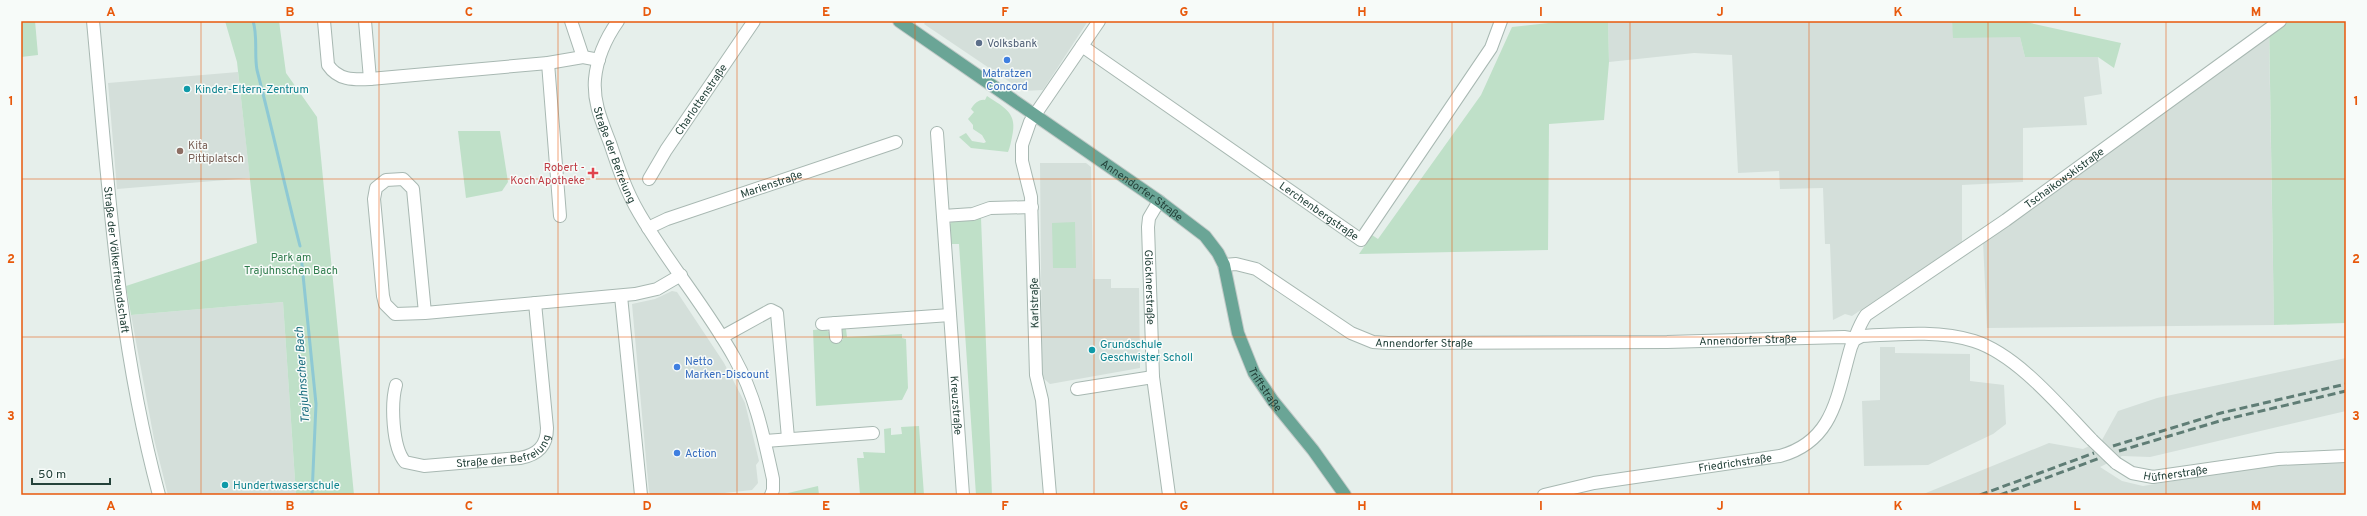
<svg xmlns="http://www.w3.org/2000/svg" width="2367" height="516" font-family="Overpass,sans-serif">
<rect width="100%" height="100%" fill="#e6efeb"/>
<g fill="#d4dfda">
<path d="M926,21H1088L1043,90L1023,91L924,24Z"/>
<path d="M1608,21H1952L1954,37H2020L2025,57H2098L2102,94L2084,97L2087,125L2023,128V182L1962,185V242L1852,316L1845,314L1833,320L1830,244H1825L1823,188L1780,189L1779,171L1738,173L1732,55L1694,53L1609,62Z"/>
<path d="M2269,35L2274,325L1987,328L1983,241Z"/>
<path d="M238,72L250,178L117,189L108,83Z"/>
<path d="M1040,163H1086L1091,167L1093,279H1111V288H1139L1140,368L1050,384L1042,377Z"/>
<path d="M672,291L677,292L724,363L745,403L759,461L756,465L758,483L752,490L706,495H651L649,492L632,304L655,299Z"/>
<path d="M283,302L296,495H168L154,439L131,315Z"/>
<path d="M1880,347H1895V353L1970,354V381L2004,385L2006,424L1993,434L1928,465L1864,466L1862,401L1880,400Z"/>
<path d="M2346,358V411L2150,457L2122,456L2100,467L2122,481L2143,486L2266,466L2346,463V495H1921L2049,443L2083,449L2102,440L2118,411L2157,398Z"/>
</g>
<g fill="#bfe0c8">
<path d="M21,21H35L38,55L21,57Z"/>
<path d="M225,21H279L286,73L317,117L354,495H296L283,302L131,315L126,286L257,243L237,62Z"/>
<path d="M1566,21H1608L1609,62L1604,120L1549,124L1548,250L1359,254L1372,235L1378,239L1481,95L1512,27Z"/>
<path d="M1952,21H2021L2121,43L2114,68L2098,57H2025L2020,37L1953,38Z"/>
<path d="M2269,21H2346V323L2274,325Z"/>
<path d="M987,96C1005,108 1018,113 1012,137C1011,142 1010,147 1008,152L971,148L959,137L966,133L972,141L984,143L986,142L982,135L973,129V125L968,119L974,112L971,109C974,104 979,99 985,100Z"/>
<path d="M458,131H500L508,182L502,191L466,198Z"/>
<path d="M981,218L992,495H976L959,244H950L949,226L952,221Z"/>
<path d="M1075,222L1076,268H1053L1052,223Z"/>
<path d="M825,329L829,332L832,340H843L842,329H846L847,337L902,334V338L906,339L908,388L902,400L816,406L813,330Z"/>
<path d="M919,426L924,495H860L857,458H864L863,452L885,453L884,429L891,428V435L902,434L901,427Z"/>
<path d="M818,486L819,495H789L788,493Z"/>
</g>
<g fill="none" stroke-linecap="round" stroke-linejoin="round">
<g stroke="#8ec9d4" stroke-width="3">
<path d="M253,21C258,36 254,54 257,70C272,128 285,187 300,246"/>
<path d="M301,255L316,404L312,495"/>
</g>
<g stroke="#a8b8b2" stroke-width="14">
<g id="minor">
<path id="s1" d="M93,21C108,180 117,340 159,495"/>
<path d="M324,21L328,65C338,80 353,80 370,79L365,21"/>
<path d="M571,21L583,57"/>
<path id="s2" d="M618,21C606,38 597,58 595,79C593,103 602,122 610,143C618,167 626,191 639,213C668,263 707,308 735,359C756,397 764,438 773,479V490L771,495"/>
<path id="s3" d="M1082,46L1361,240L1491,48L1501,21"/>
<path d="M548,63L560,216"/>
<path d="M370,79L548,63L583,57L599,60"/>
<path id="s4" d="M937,133L963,495"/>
<path id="s5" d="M649,179L666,150L754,21"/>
<path id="s6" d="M1159,201L1149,218L1148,227L1153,377L1169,495"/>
<path d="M943,216L973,214L990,208L1032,207"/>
<path id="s7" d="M648,228L667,219L896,142"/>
<path id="s8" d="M1224,265L1236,264L1256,269L1351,333L1373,342L1388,343L1667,342L1844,337L1856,339L1862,336C1898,334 1940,330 1974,341C2018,355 2061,408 2092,440"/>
<path d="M621,296L641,495"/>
<path d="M425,313L413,189L403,179L386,180L376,188L374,199L383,296L385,304L395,314L425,313L635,294L657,289L681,275"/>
<path d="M835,323L836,337"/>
<path d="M822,324L950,315"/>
<path d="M722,337L771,310L777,313L788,438"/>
<path id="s9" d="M396,385C391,403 392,447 405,462L424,466L520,458C537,455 547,446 547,428L535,303"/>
<path d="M1077,389L1153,377"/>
<path d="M765,441L873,433"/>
<path id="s10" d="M2116,463L2132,473L2153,477L2278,459L2346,456"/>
<path d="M1050,495L1042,400L1036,375L1031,197L1022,161V145L1030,122L1099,21"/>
<path id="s11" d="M1544,495L1594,483L1780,456C1835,441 1837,394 1851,347C1856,336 1859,325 1866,315L2006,220L2280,21"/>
</g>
</g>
<g stroke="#c2cac8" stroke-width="14">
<g id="major">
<path id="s12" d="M899,21L1159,201L1205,236L1218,253L1224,265L1238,333L1254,373L1273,401L1313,450L1345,495"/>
</g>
</g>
<use href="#minor" stroke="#fff" stroke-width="12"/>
<use href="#major" stroke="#6aa596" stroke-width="12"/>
<g stroke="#5f7d75" stroke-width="3" stroke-dasharray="8 4" stroke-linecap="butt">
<path d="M2113,446L2221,413L2346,384"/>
<path d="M2119,451L2223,420L2346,391"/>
<path d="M1980,495L2094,453"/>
<path d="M2000,495L2100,458"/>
</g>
<g stroke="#a8b8b2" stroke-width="14" stroke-linecap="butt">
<path id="minor-bridge" d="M2092,440L2116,463"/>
</g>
<use href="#minor-bridge" stroke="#fff" stroke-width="12"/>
</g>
<path fill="none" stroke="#e8590c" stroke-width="1" stroke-opacity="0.55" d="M201,21V495M379,21V495M558,21V495M737,21V495M915,21V495M1094,21V495M1273,21V495M1452,21V495M1630,21V495M1809,21V495M1988,21V495M2166,21V495M21,179H2346M21,337H2346"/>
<circle fill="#5c6f8a" stroke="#f7fbf9" stroke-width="1.5" cx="979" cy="43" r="4"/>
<g fill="#3f7fe0" stroke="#f7fbf9" stroke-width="1.5">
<circle cx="1007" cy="60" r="4"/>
<circle cx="677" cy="367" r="4"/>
<circle cx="677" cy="453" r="4"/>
</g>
<g fill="#0f9aa8" stroke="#f7fbf9" stroke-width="1.5">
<circle cx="187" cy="89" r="4"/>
<circle cx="1092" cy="350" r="4"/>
<circle cx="225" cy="485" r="4"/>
</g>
<circle fill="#8d6e63" stroke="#f7fbf9" stroke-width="1.5" cx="180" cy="151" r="4"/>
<path fill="#e0444e" stroke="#f7fbf9" stroke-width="1.5" d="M591 167h4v4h4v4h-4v4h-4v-4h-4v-4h4z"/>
<g text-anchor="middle" stroke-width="3" stroke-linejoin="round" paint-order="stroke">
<g font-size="11" fill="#4e5e75" stroke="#f7fbf9" text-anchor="start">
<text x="987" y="47">Volksbank</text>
</g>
<g font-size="11" fill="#366cbe" stroke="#f7fbf9" text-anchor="start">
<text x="1007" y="77" text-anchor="middle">Matratzen<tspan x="1007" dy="13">Concord</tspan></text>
<text x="685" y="365">Netto<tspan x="685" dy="13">Marken-Discount</tspan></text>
<text x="685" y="457">Action</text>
</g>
<g font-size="11" fill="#0d838f" stroke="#f7fbf9" text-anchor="start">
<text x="195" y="93">Kinder-Eltern-Zentrum</text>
<text x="1100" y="348">Grundschule<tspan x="1100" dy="13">Geschwister Scholl</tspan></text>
<text x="233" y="489">Hundertwasserschule</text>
</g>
<g font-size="11" fill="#24423a" stroke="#f7fbf9">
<text dy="4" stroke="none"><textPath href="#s5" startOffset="95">Charlottenstraße</textPath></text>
<text dy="4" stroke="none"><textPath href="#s2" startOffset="142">Straße der Befreiung</textPath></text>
<text dy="4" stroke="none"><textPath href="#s11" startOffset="654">Tschaikowskistraße</textPath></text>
<text dy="4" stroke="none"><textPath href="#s7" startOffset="131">Marienstraße</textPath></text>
<text dy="4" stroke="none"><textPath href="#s12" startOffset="296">Annendorfer Straße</textPath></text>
<text dy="4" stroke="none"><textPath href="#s3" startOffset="289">Lerchenbergstraße</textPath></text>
<text dy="4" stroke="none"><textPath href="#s1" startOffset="240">Straße der Völkerfreundschaft</textPath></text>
<text dy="4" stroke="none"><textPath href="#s6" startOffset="89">Glöcknerstraße</textPath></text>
<text transform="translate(1034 303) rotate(-91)" y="4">Karlstraße</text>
<text dy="4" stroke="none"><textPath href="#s8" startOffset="546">Annendorfer Straße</textPath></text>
<text dy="4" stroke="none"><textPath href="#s8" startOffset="222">Annendorfer Straße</textPath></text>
<text dy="4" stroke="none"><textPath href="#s12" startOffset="541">Triftstraße</textPath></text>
<text dy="4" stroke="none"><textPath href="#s4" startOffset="273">Kreuzstraße</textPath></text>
<text dy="4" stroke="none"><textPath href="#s9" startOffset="182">Straße der Befreiung</textPath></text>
<text dy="4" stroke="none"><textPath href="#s11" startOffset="194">Friedrichstraße</textPath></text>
<text dy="4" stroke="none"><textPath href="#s10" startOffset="63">Hüfnerstraße</textPath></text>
</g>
<g font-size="11" fill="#785e54" stroke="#f7fbf9" text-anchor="start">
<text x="188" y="149">Kita<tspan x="188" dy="13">Pittiplatsch</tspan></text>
</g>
<g font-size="11" fill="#be3a42" stroke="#f7fbf9" text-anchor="end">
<text x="585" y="171">Robert -<tspan x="585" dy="13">Koch Apotheke</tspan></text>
</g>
<g font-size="11" fill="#2d7a4b" stroke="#f7fbf9">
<text x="291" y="261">Park am<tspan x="291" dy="13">Trajuhnschen Bach</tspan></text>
</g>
<g font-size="12" font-style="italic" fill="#1c6f80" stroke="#f7fbf9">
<text transform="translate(302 375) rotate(-94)" y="4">Trajuhnscher Bach</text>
</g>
</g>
<rect width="2367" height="516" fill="none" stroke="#f7fbf9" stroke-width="44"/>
<path d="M32 478v6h78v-6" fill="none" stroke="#24423a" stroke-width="2"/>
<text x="38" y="478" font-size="12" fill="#24423a" stroke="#f7fbf9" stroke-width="3" paint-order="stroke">50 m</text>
<rect x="22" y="22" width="2323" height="472" fill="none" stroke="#e8590c" stroke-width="1.5"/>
<g font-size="13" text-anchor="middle" font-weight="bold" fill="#e8590c">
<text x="111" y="16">A</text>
<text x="290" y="16">B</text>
<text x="469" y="16">C</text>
<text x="647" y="16">D</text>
<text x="826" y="16">E</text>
<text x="1005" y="16">F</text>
<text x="1184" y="16">G</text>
<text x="1362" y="16">H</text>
<text x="1541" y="16">I</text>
<text x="1720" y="16">J</text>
<text x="1898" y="16">K</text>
<text x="2077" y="16">L</text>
<text x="2256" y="16">M</text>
<text x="11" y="105">1</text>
<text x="2356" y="105">1</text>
<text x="11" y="263">2</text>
<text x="2356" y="263">2</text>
<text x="11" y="420">3</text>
<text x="2356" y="420">3</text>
<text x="111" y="510">A</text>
<text x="290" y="510">B</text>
<text x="469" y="510">C</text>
<text x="647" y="510">D</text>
<text x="826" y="510">E</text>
<text x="1005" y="510">F</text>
<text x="1184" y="510">G</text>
<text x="1362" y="510">H</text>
<text x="1541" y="510">I</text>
<text x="1720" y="510">J</text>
<text x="1898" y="510">K</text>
<text x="2077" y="510">L</text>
<text x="2256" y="510">M</text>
</g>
</svg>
